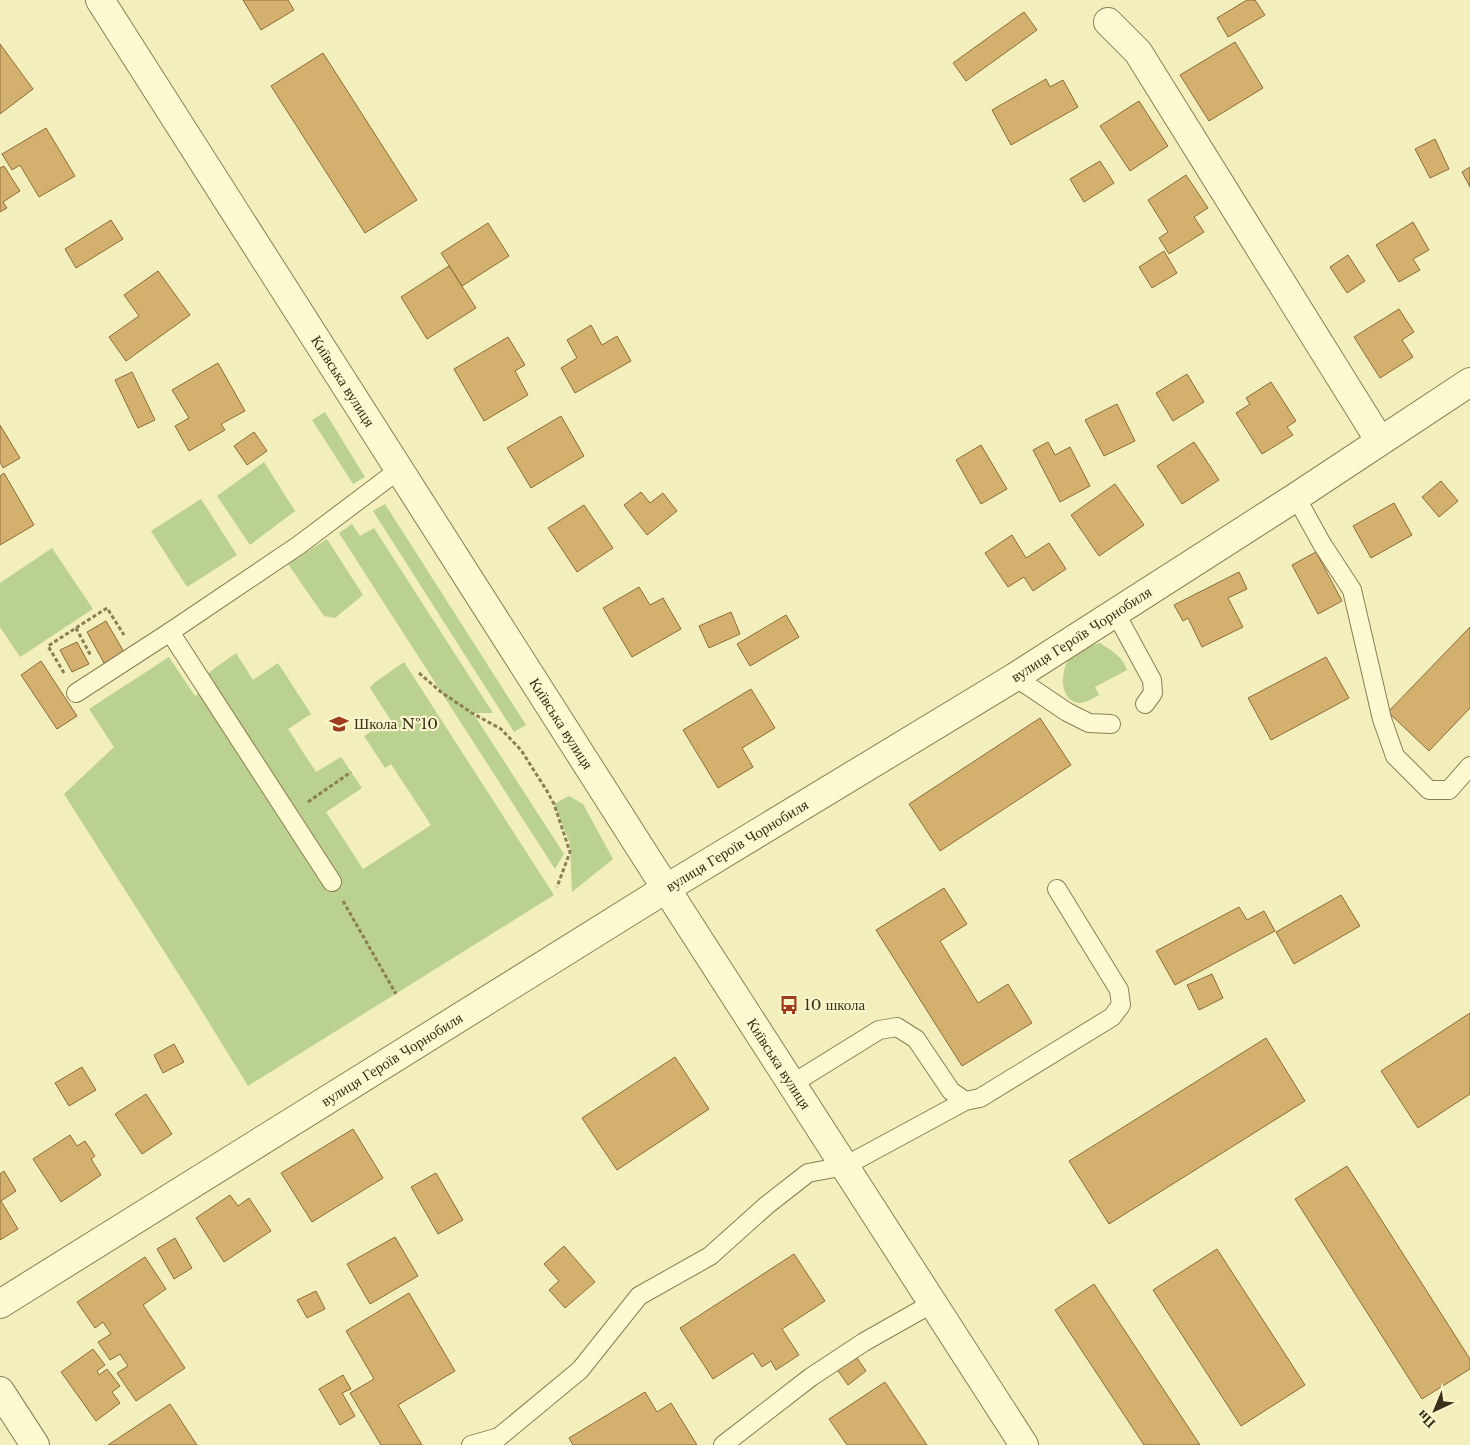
<svg xmlns="http://www.w3.org/2000/svg" width="1470" height="1445" font-family="'Libre Baskerville',serif">
<rect width="100%" height="100%" fill="#f2efbc"/>
<g fill="#bad18f">
<path d="M325,412L365,477L353,484L312,420Z"/>
<path d="M264,462L295,511L250,545L217,496Z"/>
<path d="M201,499L237,555L187,587L151,531Z"/>
<path d="M385,504L526,725L514,732L373,511Z"/>
<path d="M352,524L360,536L374,528L493,713H473L564,854L555,869L339,533Z"/>
<path d="M327,539L363,595L335,618L324,616L288,564Z"/>
<path d="M52,548L93,609L20,657L0,627V583Z"/>
<path d="M1100,643C1111,650 1123,657 1127,670L1095,687L1099,695C1093,698 1087,702 1081,703C1059,703 1060,671 1069,659C1077,649 1088,646 1100,643Z"/>
<path d="M236,653L253,680L278,663L311,714L288,729L316,772L341,757L362,788L326,812L363,869L431,825L391,764L385,768L364,736L390,719L370,688L374,683L404,662L554,895L248,1086L195,1000L64,794L114,747L89,709L169,657L195,696L206,688L200,679Z"/>
<path d="M569,796L583,804L613,859L572,892L570,843L554,804Z"/>
</g>
<g fill="#d4b06e" stroke="#8d6d37">
<path d="M243,0H288L294,10L261,30Z"/>
<path d="M1247,0H1255L1265,15L1228,37L1217,18Z"/>
<path d="M1024,12L1037,30L966,81L953,63Z"/>
<path d="M1235,42L1263,88L1209,121L1180,75Z"/>
<path d="M0,44L33,89L0,114Z"/>
<path d="M323,53L417,200L365,233L271,86Z"/>
<path d="M1046,79L1050,87L1063,80L1078,107L1011,145L992,110Z"/>
<path d="M1139,101L1168,146L1130,171L1100,126Z"/>
<path d="M46,128L75,176L39,197L20,165L12,170L2,154Z"/>
<path d="M1435,139L1449,169L1430,178L1415,149Z"/>
<path d="M1100,161L1114,183L1084,202L1070,179Z"/>
<path d="M4,166L20,191L3,202L7,208L0,212V168Z"/>
<path d="M1470,167V187L1462,172Z"/>
<path d="M1186,175L1208,208L1194,217L1204,232L1169,254L1159,238L1168,232L1148,200Z"/>
<path d="M111,220L123,239L76,268L65,249Z"/>
<path d="M1413,222L1429,250L1413,259L1420,270L1399,282L1376,245Z"/>
<path d="M488,223L509,256L462,286L441,253Z"/>
<path d="M1164,251L1177,273L1152,288L1139,267Z"/>
<path d="M1348,255L1365,281L1347,293L1330,267Z"/>
<path d="M449,266L476,308L427,339L401,297Z"/>
<path d="M158,271L190,315L126,361L109,337L139,316L124,295Z"/>
<path d="M1399,309L1414,332L1402,340L1413,357L1380,378L1354,337Z"/>
<path d="M591,325L602,345L617,336L631,361L575,393L561,368L577,358L567,340Z"/>
<path d="M508,337L525,365L515,371L528,395L484,421L454,369Z"/>
<path d="M218,363L245,411L221,424L225,430L189,451L175,426L189,418L172,390Z"/>
<path d="M132,372L155,420L138,428L115,380Z"/>
<path d="M1187,374L1204,402L1173,421L1156,393Z"/>
<path d="M1271,382L1296,421L1287,427L1293,435L1262,454L1236,413L1250,404L1246,398Z"/>
<path d="M1117,404L1135,441L1104,456L1085,420Z"/>
<path d="M561,416L584,456L531,488L507,448Z"/>
<path d="M0,425L20,458L3,468L0,462Z"/>
<path d="M254,432L267,451L247,465L234,446Z"/>
<path d="M1048,442L1055,455L1070,447L1090,486L1060,502L1033,450Z"/>
<path d="M1194,442L1219,480L1182,504L1157,466Z"/>
<path d="M981,445L1007,489L981,504L956,460Z"/>
<path d="M4,473L34,525L0,545V476Z"/>
<path d="M1441,481L1458,501L1439,517L1422,497Z"/>
<path d="M1115,484L1144,525L1099,556L1071,515Z"/>
<path d="M641,492L650,503L663,493L677,511L647,535L624,505Z"/>
<path d="M1394,503L1412,535L1371,558L1353,526Z"/>
<path d="M584,505L613,548L577,572L548,528Z"/>
<path d="M1012,535L1026,558L1049,543L1066,569L1033,591L1024,577L1008,587L985,553Z"/>
<path d="M1316,552L1342,601L1318,614L1292,565Z"/>
<path d="M1239,572L1247,589L1228,598L1243,627L1202,647L1188,618L1183,621L1174,605Z"/>
<path d="M639,587L650,605L663,598L681,629L632,657L603,608Z"/>
<path d="M731,612L740,634L709,648L699,626Z"/>
<path d="M786,615L799,637L750,666L737,644Z"/>
<path d="M106,621L124,652L104,663L87,632Z"/>
<path d="M1470,627V708L1429,751L1388,712Z"/>
<path d="M77,642L89,664L72,672L60,650Z"/>
<path d="M1326,657L1349,698L1271,740L1248,698Z"/>
<path d="M41,661L77,716L57,729L21,675Z"/>
<path d="M751,689L775,728L742,748L753,767L718,788L683,730Z"/>
<path d="M1040,718L1071,765L940,851L909,804Z"/>
<path d="M944,888L967,924L940,941L978,1003L1008,984L1032,1023L962,1066L876,930Z"/>
<path d="M1341,895L1360,926L1294,964L1276,932Z"/>
<path d="M1239,907L1247,920L1264,911L1275,931L1175,985L1156,951Z"/>
<path d="M1212,974L1223,998L1199,1010L1187,985Z"/>
<path d="M1470,1013V1094L1418,1128L1381,1071Z"/>
<path d="M1266,1038L1305,1101L1109,1224L1069,1161Z"/>
<path d="M174,1044L184,1062L163,1073L154,1055Z"/>
<path d="M675,1057L709,1109L617,1170L582,1118Z"/>
<path d="M82,1067L96,1090L69,1106L55,1083Z"/>
<path d="M146,1094L172,1134L142,1154L115,1114Z"/>
<path d="M353,1129L383,1178L312,1222L281,1173Z"/>
<path d="M70,1135L77,1146L85,1141L95,1156L91,1159L101,1175L61,1202L33,1159Z"/>
<path d="M1347,1166L1470,1359V1369L1422,1399L1295,1199Z"/>
<path d="M4,1171L16,1191L1,1201L18,1229L0,1240V1174Z"/>
<path d="M436,1173L463,1220L438,1234L411,1187Z"/>
<path d="M230,1195L238,1206L249,1198L271,1231L224,1262L196,1218Z"/>
<path d="M395,1237L418,1276L370,1304L347,1264Z"/>
<path d="M175,1238L192,1268L174,1279L157,1249Z"/>
<path d="M564,1246L595,1282L565,1308L549,1290L559,1281L544,1264Z"/>
<path d="M1217,1249L1305,1385L1241,1426L1153,1290Z"/>
<path d="M794,1254L825,1301L782,1329L799,1355L776,1370L771,1361L762,1367L753,1353L713,1379L680,1328Z"/>
<path d="M145,1257L166,1289L143,1305L185,1368L136,1401L117,1373L128,1366L120,1354L110,1360L98,1342L111,1334L103,1322L95,1328L77,1302Z"/>
<path d="M1094,1284L1200,1445H1144L1055,1310Z"/>
<path d="M316,1291L325,1309L307,1318L297,1300Z"/>
<path d="M409,1293L455,1371L398,1405L422,1445H381L350,1393L374,1379L346,1331Z"/>
<path d="M93,1349L105,1365L97,1371L99,1375L107,1369L120,1386L112,1392L120,1403L96,1421L61,1372Z"/>
<path d="M855,1355L866,1371L848,1385L836,1368Z"/>
<path d="M343,1375L351,1389L342,1393L355,1416L340,1425L319,1389Z"/>
<path d="M885,1382L927,1445H847L829,1419Z"/>
<path d="M645,1392L657,1412L671,1403L697,1445H573L569,1438Z"/>
<path d="M170,1404L197,1445H108Z"/>
</g>
<g fill="none" stroke-linecap="round" stroke-linejoin="round">
<g stroke="#8b7e54" stroke-width="20">
<g id="service">
<path d="M1296,497L1322,544L1352,590L1382,719L1395,756L1429,790H1449L1470,766"/>
<path d="M1115,612L1152,680L1153,693L1145,704"/>
<path d="M170,632L332,882"/>
<path d="M1015,677L1067,712L1089,723L1111,724"/>
<path d="M76,693L170,632L299,545L400,469"/>
<path d="M792,1084L879,1030L897,1027L916,1039L951,1091L965,1101L980,1098L1112,1017L1121,1005L1119,990L1057,889"/>
<path d="M471,1445L499,1437L580,1370L639,1296L710,1256L767,1205L808,1173L845,1166L965,1101"/>
<path d="M723,1445L811,1377L864,1342L933,1303"/>
</g>
</g>
<g stroke="#8b7e54" stroke-width="30">
<g id="minor">
<path d="M1108,22L1138,52L1380,441"/>
<path id="s1" d="M0,1304L667,888L1015,677L1296,497L1470,382"/>
<path d="M0,1391L35,1445"/>
</g>
</g>
<g stroke="#8b7e54" stroke-width="30">
<g id="tertiary">
<path id="s2" d="M100,0L683,915L1024,1445"/>
</g>
</g>
<g stroke="#8b7e54" stroke-width="3" stroke-dasharray="4 2.5" stroke-linecap="butt">
<path d="M76,628L91,656"/>
<path d="M64,673L48,646L107,608L124,635"/>
<path d="M419,673L441,692L472,713L501,729L521,750L547,791L554,804L570,852L557,887"/>
<path d="M308,802L351,772"/>
<path d="M343,901L396,994"/>
</g>
<use href="#service" stroke="#fcf9d0" stroke-width="18"/>
<use href="#minor" stroke="#fcf9d0" stroke-width="28"/>
<use href="#tertiary" stroke="#fcf9d0" stroke-width="28"/>
</g>
<defs>
<g id="school-bare" transform="scale(1.5)"><path d="M0-5L7-2L0 1L-7-2ZM-4 1L0 2.5L4 1V4Q0 6-4 4Z" fill="#a03c1e" stroke="#f9f6cc" stroke-width="2.5" paint-order="stroke"/></g>
<g id="bus-bare" transform="scale(1.5)"><path d="M-5-6H5V4H4V6H2V4H-2V6H-4V4H-5ZM-3.5-4V0h7V-4ZM-3.5 1.2v1.5H-2V1.2ZM2 1.2v1.5H3.5V1.2Z" fill="#a03c1e" stroke="#f9f6cc" stroke-width="2.5" paint-order="stroke"/></g>
</defs>
<g fill-rule="evenodd">
<use href="#school-bare" x="339" y="724"/>
<use href="#bus-bare" x="789" y="1005"/>
</g>
<g text-anchor="middle" stroke-width="4.5" stroke-linejoin="round" paint-order="stroke">
<g font-size="15" fill="#39301a" stroke="#f9f6cc">
<text dy="5" stroke="none"><textPath href="#s2" startOffset="452">Київська вулиця</textPath></text>
<text dy="5" stroke="none"><textPath href="#s1" startOffset="1272">вулиця Героїв Чорнобиля</textPath></text>
<text dy="5" stroke="none"><textPath href="#s2" startOffset="858">Київська вулиця</textPath></text>
<text dy="5" stroke="none"><textPath href="#s1" startOffset="868">вулиця Героїв Чорнобиля</textPath></text>
<text dy="5" stroke="none"><textPath href="#s1" startOffset="462">вулиця Героїв Чорнобиля</textPath></text>
<text dy="5" stroke="none"><textPath href="#s2" startOffset="1262">Київська вулиця</textPath></text>
</g>
<g font-size="15" fill="#39301a" stroke="#f9f6cc" text-anchor="start">
<text x="354" y="729">Школа №10</text>
<text x="804" y="1010">10 школа</text>
</g>
</g>
<g transform="translate(1435 1410) rotate(224)" stroke="#f9f6cc" stroke-width="4" paint-order="stroke">
<path d="M0-4L9 19L0 12L-9 19Z" fill="#39301a"/>
<text y="-8" font-size="14" font-weight="bold" text-anchor="middle" fill="#39301a">Пн</text>
</g>
</svg>
